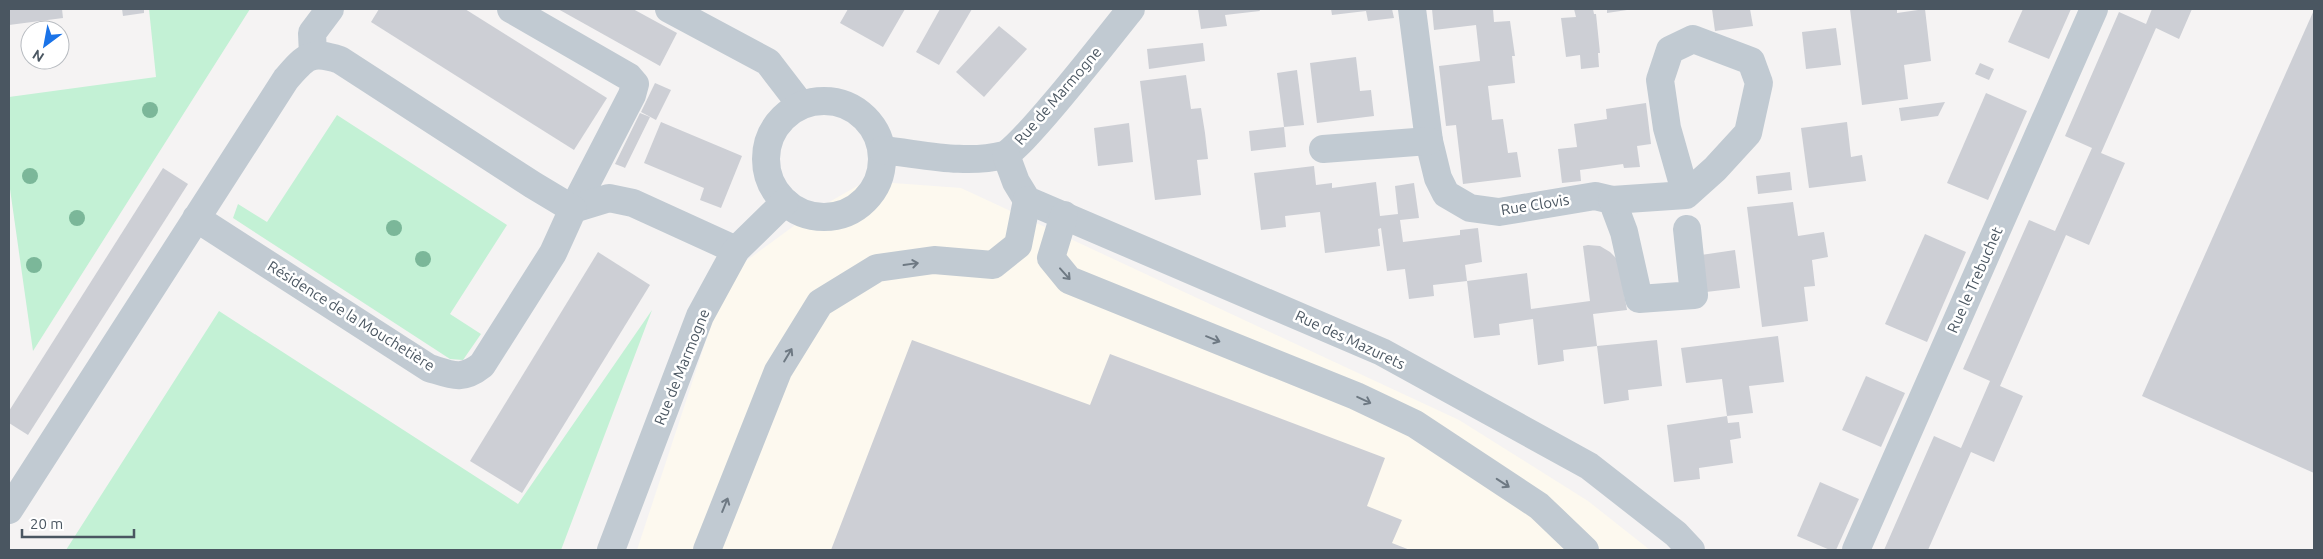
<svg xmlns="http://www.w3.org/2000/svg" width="2323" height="559" font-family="Ubuntu,sans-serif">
<rect width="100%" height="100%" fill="#f5f3f3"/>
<path fill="#fdf9ef" d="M866,181L961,188L1459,420L1588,501L1650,550H637L716,310L746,261L817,209Z"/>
<g fill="#c3f1d5">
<path d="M149,9H250L33,351L9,182V97L156,77Z"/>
<path d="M337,115L507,225L450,314L481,334L463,360L450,359L233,218L238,204L267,222Z"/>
<path d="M652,310L561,550H66L219,311L518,504Z"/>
</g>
<g fill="#cdcfd5">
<path d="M9,9H62L63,18L9,25Z"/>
<path d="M122,9H144V13L123,16Z"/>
<path d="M379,9H465L607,98L574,150L371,22Z"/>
<path d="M558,9H633L677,33L660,66Z"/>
<path d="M848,9H905L883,47L840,23Z"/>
<path d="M940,9H972L939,65L916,52Z"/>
<path d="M1198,9H1259L1260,11L1225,15L1227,26L1201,29Z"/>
<path d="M1331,9H1392L1394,18L1368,21L1366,11L1332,15Z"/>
<path d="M1432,9H1493L1494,22L1510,21L1515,56H1512L1515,83L1488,86L1492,120L1503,119L1508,153L1517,152L1521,177L1463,184L1456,125L1446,126L1439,66L1480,61L1476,25L1434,30Z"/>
<path d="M1574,9H1593L1594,14H1596L1600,53H1598L1599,67L1581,69L1580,55L1566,57L1561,18L1576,17Z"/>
<path d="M1607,9H1627V10L1607,13Z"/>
<path d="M1712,9H1750L1753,26L1715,31Z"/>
<path d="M1850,9H1897V13L1925,9L1931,61L1904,65L1908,99L1862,105Z"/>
<path d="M2023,9H2071L2049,59L2008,42Z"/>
<path d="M2152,9H2192L2179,39L2156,28L2101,153L2125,163L2089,245L2066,235L2000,386L2023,396L1994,462L1971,452L1928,550H1884L1934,436L1961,448L1990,381L1963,369L2029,220L2055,231L2092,148L2065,136L2119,12L2146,24Z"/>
<path d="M2314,10V473L2142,396Z"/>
<path d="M999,26L1027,49L984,97L956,72Z"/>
<path d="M1836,28L1841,65L1806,69L1802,32Z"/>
<path d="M1203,43L1205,61L1149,69L1147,49Z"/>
<path d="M1356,57L1360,91L1371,90L1374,116L1317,123L1310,63Z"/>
<path d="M1980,63L1994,69L1989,80L1975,74Z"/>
<path d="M1297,70L1304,125L1284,127L1277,73Z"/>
<path d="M1186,75L1191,109L1201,108L1205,133L1208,159L1197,160L1201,195L1155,200L1140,81Z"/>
<path d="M655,83L671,90L656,120L641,112Z"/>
<path d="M1986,93L2027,111L1988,200L1947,183Z"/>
<path d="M1945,102L1938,116L1901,121L1899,108Z"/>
<path d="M1646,103L1651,144L1637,146L1640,167L1624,168L1623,164L1580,170L1581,181L1562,183L1558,149L1577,147L1574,124L1607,119L1606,109Z"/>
<path d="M640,113L650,117L625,168L623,167L615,164Z"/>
<path d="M661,122L742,156L721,208L700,200L704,188L644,163Z"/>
<path d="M1847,122L1851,157L1862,155L1866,181L1809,188L1801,128Z"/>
<path d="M1129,123L1133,162L1098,166L1094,128Z"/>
<path d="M1284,127L1286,147L1251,151L1249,131Z"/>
<path d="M1314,166L1316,185L1332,183V188L1376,182L1380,216L1398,214L1395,186L1414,183L1419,218L1400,220L1403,242L1460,235V230L1478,228L1482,262L1465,265L1467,281L1433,285L1434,296L1409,299L1405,269L1387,271L1381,228L1378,229L1380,246L1325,253L1320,212L1285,216L1286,227L1261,230L1254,173Z"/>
<path d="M163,168L188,184L28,435L9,423V411Z"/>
<path d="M1790,172L1792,190L1758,194L1756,176Z"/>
<path d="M1793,202L1798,236L1824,232L1828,257L1812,260L1815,286L1804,287L1808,321L1762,327L1747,207Z"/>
<path d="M1925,234L1966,252L1927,342L1885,324Z"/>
<path d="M1588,245L1600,246L1610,252L1618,260L1627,310L1593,314L1597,346L1657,340L1662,386L1628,390L1629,400L1604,404L1597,346L1563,350L1564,361L1538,365L1533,319L1499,324L1500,335L1474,338L1467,281L1527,273L1531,309L1590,301L1583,246Z"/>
<path d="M1735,250L1740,288L1706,292L1701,255Z"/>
<path d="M598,252L650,285L522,493L470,461Z"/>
<path d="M1778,336L1784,382L1749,386L1753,413L1727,416L1722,379L1686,383L1681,348Z"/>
<path d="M912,340L1090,405L1110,354L1385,458L1367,506L1402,520L1392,543L1410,550H831Z"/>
<path d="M1866,376L1905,393L1881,447L1842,430Z"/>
<path d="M1727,416L1728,423L1739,422L1741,438L1730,440L1733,463L1699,468L1700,479L1674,482L1667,425Z"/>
<path d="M1820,482L1859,499L1836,550H1830L1797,536Z"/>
</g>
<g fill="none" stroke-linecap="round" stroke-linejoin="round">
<g stroke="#c1cad2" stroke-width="28">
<path d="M511,9L629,77L635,84L632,95L573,209"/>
<path d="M669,9L768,62L801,105"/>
<path d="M1412,9L1429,141L1438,178L1446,194L1470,208L1499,212L1595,196L1612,200L1624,232L1639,299L1694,295L1687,229"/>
<path d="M313,55L312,33L330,9"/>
<circle cx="824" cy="159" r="58"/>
<path d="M1323,149L1429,141"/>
<path d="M882,150C922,154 965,165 1004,155C1020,151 1114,30 1131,9"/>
<path d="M1006,155L1016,182L1027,200L1382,352L1589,466L1676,534L1691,550"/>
<path d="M1612,200L1686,195L1667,128L1660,80L1670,50L1693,39L1751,61L1759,83L1748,133L1715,169L1686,195"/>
<path d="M573,209L609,198L633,203L736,250"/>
<path d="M1064,215L1051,258L1069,280L1356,396L1415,424L1539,506L1585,550"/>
<path d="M9,510L286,79C305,57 310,50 340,60L533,185L573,209L553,253L482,365C462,381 452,375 429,368L196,218"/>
<path d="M611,550L700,316L736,250L785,202"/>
<path d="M707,550L778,371L820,303L877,268L934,260L993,265L1018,245L1027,200"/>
<path d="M1856,550L2094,9"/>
</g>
</g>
<g fill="#7bb799">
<circle cx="150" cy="110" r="8"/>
<circle cx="30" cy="176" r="8"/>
<circle cx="77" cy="218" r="8"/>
<circle cx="394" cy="228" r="8"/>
<circle cx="423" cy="259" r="8"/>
<circle cx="34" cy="265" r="8"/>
</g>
<defs><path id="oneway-shaft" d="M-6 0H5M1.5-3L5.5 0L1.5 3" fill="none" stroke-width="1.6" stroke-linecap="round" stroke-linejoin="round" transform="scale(1.25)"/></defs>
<g stroke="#6e7983">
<use href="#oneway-shaft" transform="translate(911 264) rotate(-8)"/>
<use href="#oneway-shaft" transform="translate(1065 274) rotate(48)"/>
<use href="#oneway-shaft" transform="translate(1213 339) rotate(22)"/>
<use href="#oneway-shaft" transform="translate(788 355) rotate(-59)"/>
<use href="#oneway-shaft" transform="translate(1364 400) rotate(25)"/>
<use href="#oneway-shaft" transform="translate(1503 483) rotate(33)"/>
<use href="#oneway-shaft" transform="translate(725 505) rotate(-68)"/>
</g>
<g text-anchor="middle" stroke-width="5" stroke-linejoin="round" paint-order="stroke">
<g font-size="15" fill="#4a5661" stroke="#fff">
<text transform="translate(1058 96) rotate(-49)" y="5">Rue de Marmogne</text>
<text transform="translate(1535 205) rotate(-9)" y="5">Rue Clovis</text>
<text transform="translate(1975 280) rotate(-66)" y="5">Rue le Trebuchet</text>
<text transform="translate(351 316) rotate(32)" y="5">Résidence de la Mouchetière</text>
<text transform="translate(1350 340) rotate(25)" y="5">Rue des Mazurets</text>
<text transform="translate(682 367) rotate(-68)" y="5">Rue de Marmogne</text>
</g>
</g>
<rect width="2323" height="559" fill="none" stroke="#4a5661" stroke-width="20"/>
<g transform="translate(45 45) rotate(212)"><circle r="24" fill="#ffffff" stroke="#b7bbc0"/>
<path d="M0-4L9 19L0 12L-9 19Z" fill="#1a73e8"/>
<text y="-8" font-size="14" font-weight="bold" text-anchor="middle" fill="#4a5661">N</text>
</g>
<path d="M22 529v8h112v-8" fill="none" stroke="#4a5661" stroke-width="2.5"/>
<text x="30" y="529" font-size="15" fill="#4a5661" stroke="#ffffff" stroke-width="4" paint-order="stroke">20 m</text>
</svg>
